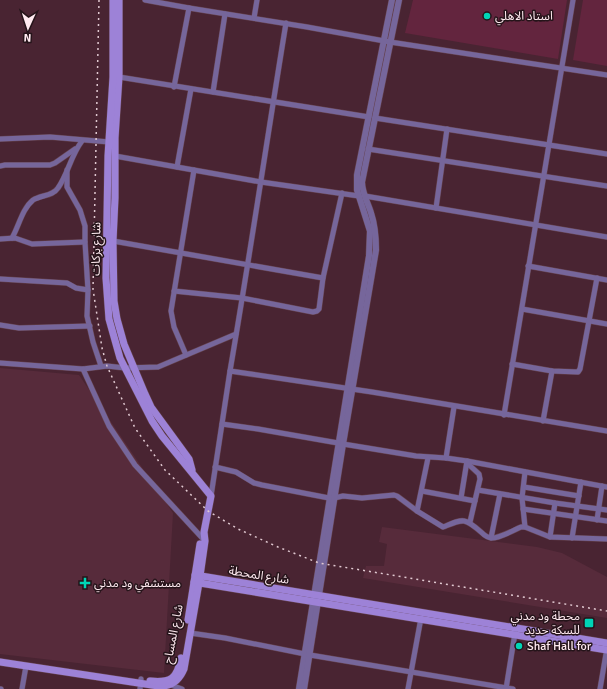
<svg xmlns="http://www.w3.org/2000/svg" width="607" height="689" font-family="Signika,'Noto Sans Arabic',sans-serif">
<rect width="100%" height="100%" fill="#492432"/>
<g fill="#572b3b">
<path d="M0,368L79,375L173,513L164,673L0,654Z"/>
<path d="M382,527L537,547L562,553L607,577V618L363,578L366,566H384L387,544L379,542Z"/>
</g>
<g fill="#63253e">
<path d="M413,0H567L558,59L405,33Z"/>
<path d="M583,0H607V66L573,60Z"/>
</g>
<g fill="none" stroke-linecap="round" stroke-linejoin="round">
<g stroke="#664450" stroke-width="6">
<g id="minor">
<path d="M145,0L189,8L307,27L390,42L607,75"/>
<path d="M254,18L257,0"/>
<path d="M119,77L369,117"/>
<path d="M174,87L189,8"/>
<path d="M213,92L225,14"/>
<path d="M375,118L607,154"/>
<path d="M0,139L50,137L109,142"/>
<path d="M368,149L607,186"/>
<path d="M115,156L261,182L359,196"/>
<path d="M0,166L5,165H50L55,163L75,149"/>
<path d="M177,167L191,89"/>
<path d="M67,170V187L80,210L85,226V242L88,290L87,316L93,342L101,366"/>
<path d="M365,196L607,237"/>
<path d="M436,208L447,129"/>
<path d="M12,238C19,226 22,209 33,200C41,195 53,196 58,188C68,174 71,155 82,141"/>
<path d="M0,239L15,238L32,244L85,242"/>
<path d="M113,241L323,278"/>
<path d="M528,266L607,280"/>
<path d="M0,279L67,283L76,288L88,290"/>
<path d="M174,291L242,298L313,312L317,311L319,309L323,278L342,193"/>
<path d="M522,309L607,324"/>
<path d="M0,325L19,328L90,326"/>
<path d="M186,355L174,327L171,311L194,170"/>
<path d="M0,363L83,369L107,366L125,368L158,367L236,334"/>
<path d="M512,364L552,371L578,372L580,369L597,278"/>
<path d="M83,369L109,426L135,465L205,541"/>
<path d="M230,371C250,255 267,139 286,23"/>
<path d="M504,415L573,0"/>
<path d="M543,421L552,371"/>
<path d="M222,424L258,429L338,443"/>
<path d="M343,444L416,456L446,458L467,461L607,487"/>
<path d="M446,458L454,407"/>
<path d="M467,463L479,474L480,479L470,522"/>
<path d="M215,467L236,472L254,483L262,485L329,498"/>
<path d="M524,487L579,496"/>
<path d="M478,490L555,503L607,510"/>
<path d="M422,491L475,501"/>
<path d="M211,496L230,371L372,392L607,431"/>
<path d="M334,498L343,496L362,498L394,495L397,496L417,511L443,527C463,519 464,517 481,532C484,535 487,538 492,538C500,538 514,530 521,527H525L550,537L607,539"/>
<path d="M461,498L467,461"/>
<path d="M523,509L607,521"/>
<path d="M417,511L428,458"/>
<path d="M597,520L602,486"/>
<path d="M525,527L522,498L525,472"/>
<path d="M550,537L555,503"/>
<path d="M491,538L500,494"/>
<path d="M572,538L581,482"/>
<path d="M190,633L225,638L310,655L513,689"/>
<path d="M169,683L171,685L182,689"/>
<path d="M0,689H1"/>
<path d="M22,689L26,666"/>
<path d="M140,689L141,679"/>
<path d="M408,689L421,618"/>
<path d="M506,689L515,633"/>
<path d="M600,689L607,648"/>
</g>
</g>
<g stroke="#664450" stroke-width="7">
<g id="tertiary">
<path d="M299,689L369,256L370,231L357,190V175L392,0"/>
<path d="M304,689L343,444L376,250C376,237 375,225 371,213C368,203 362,193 362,182L399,0"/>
</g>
</g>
<g stroke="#664450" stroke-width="8">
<g id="secondary">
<path d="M119,0V77L115,138V198L113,241L114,301L117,319L124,344L145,394L151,407L189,459L192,470"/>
<path d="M195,575L607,643"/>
<path d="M194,582L607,650"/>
<path d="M188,620L200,544"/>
<path d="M0,662L158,686C171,687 179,681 184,669L199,583L205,541L204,532L211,496L162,436L152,421L120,358L109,319L106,278L108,156L113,77V0"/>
<path d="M150,681C171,683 177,679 181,658"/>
</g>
</g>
<use href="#minor" stroke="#76669b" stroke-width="5"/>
<use href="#tertiary" stroke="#76669b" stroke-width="6"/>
<use href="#secondary" stroke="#9d82d7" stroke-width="7"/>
<path stroke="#e1c9d1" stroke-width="1.5" stroke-dasharray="2 4" stroke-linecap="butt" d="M99,0L93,289L102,348L107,366L135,428L165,470L208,511L238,529L278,547L319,563L607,611"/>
</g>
<g fill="#00d5b7" stroke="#25141a" stroke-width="1.5">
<circle cx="487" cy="16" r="4"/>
<path d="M83 577h4v4h4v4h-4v4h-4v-4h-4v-4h4z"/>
<rect x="584" y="618" width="10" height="10" rx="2"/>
<circle cx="519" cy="646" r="4"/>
</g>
<g text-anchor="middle" stroke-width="3" stroke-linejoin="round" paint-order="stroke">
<g font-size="12" fill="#ffeaf0" stroke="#25141a" text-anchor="start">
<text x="495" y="20">استاد الاهلي</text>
<text x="94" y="587">مستشفي ود مدني</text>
<text x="580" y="620" text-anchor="end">محطة ود مدني<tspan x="580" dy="14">للسكة حديد</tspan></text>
<text x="527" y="650">Shaf Hall for</text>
</g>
<g font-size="12" fill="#ffeaf0" stroke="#25141a">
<text transform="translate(96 249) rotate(-89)" y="4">شارع بركات</text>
<text transform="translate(259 575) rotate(9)" y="4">شارع المحطة</text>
<text transform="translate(173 634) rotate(-79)" y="4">شارع المساح</text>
</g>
</g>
<g transform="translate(28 28) rotate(183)" stroke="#25141a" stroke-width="3" paint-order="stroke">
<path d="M0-3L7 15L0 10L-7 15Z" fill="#ffeaf0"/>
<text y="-6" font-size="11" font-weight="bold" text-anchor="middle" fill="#ffeaf0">N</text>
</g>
</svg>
